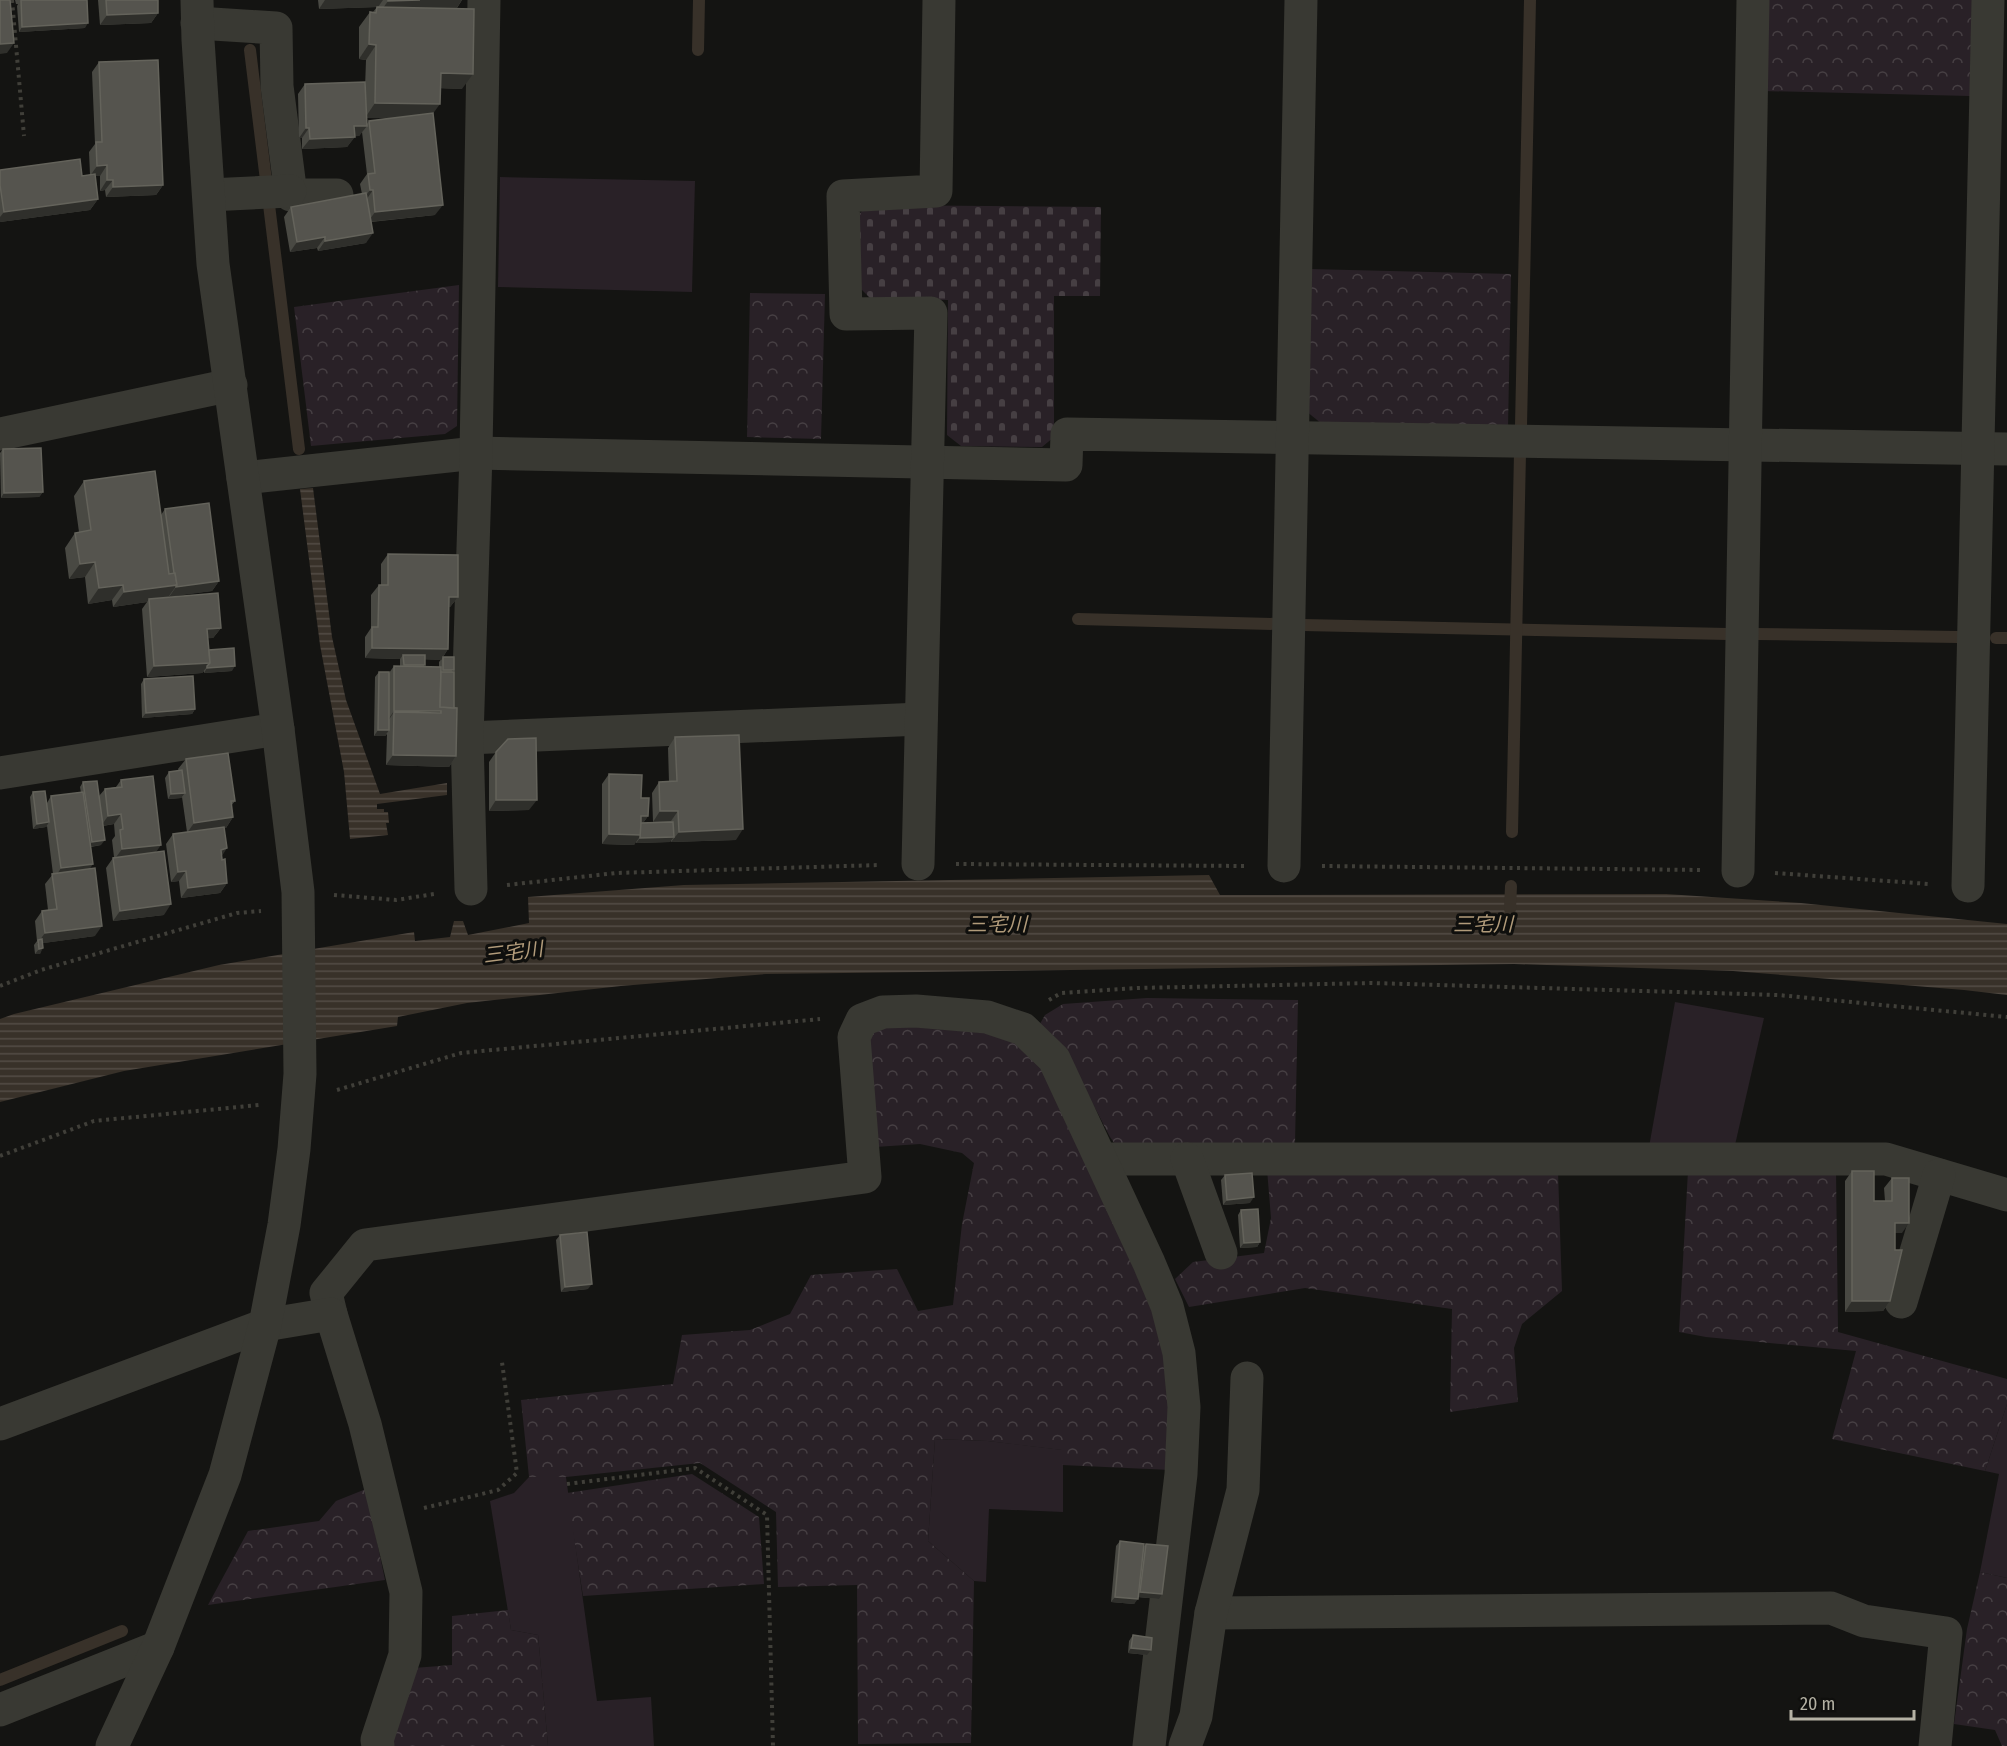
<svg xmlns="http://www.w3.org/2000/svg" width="2007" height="1746" font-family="'Fira Sans Condensed','Noto Sans JP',sans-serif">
<defs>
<pattern id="forest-crowns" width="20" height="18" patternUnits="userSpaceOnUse" patternTransform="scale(1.5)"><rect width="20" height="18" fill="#292127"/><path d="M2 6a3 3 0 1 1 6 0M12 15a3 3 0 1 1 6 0" fill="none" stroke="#463f43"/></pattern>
<pattern id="cemetery-stones" width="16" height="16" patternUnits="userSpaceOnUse" patternTransform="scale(1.5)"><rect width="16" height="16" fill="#292127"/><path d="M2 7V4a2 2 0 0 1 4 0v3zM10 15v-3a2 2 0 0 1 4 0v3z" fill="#463f43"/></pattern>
<pattern id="water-rules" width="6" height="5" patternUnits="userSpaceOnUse" patternTransform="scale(1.5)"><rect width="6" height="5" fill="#383129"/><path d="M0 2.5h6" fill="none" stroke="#534c45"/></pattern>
</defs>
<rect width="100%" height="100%" fill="#141412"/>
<g fill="#292127">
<path d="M500,177L695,181L692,292L498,287Z"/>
<path d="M1675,1002L1764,1018L1735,1145L1649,1147Z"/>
<path d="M2007,1404V1578L1980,1572L1999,1474L1985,1471Z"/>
<path d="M935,1439L988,1441L1063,1450V1512L989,1509L986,1582L974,1581L928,1541Z"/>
<path d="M529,1477H566L597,1701L651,1697L654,1746H548L538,1635L511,1630L490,1501L514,1493Z"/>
</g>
<g fill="url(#forest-crowns)">
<path d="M1765,0H1972L1970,96L1763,91Z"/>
<path d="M1309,269L1511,274L1508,427L1322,424L1306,411Z"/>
<path d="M459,285L457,426L445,434L311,446L294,307Z"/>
<path d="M750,293L825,294L821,439L747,437Z"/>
<path d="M1147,998L1298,1000L1295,1144L1117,1147L1110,1137L1066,1052L1037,1029L1045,1015L1063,1004Z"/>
<path d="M880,1023L1019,1036L1050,1071L1169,1351L1171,1470L1062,1465V1450L988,1441L935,1439L928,1541L974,1581L971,1743L858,1744L857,1585L778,1587L776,1512L700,1463L566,1477H529L521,1400L673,1384L682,1335L750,1330L790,1314L811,1275L897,1269L918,1311L953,1305L962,1224L974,1163L962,1153L920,1144L875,1147L862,1042Z"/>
<path d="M1267,1169L1558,1172L1562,1291L1522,1324L1514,1348L1518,1402L1450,1412L1452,1309L1305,1288L1189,1307L1175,1279L1193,1262L1264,1253L1271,1218Z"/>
<path d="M1836,1170L1838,1332L2007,1379V1404L1985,1471L1832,1439L1856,1351L1706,1337L1679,1332L1688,1171Z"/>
<path d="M692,1474L759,1517L764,1584L583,1596L567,1493Z"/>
<path d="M366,1489L385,1580L208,1605L248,1531L319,1521L336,1501Z"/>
<path d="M1980,1572L2007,1578V1746H2002L1995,1730L1954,1724L1967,1629Z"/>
<path d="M508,1610L511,1630L538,1635L548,1746H392L414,1668L452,1665V1616Z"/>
</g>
<path fill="url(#cemetery-stones)" d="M866,205L1101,207L1100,296H1054V437L1042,447L961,446L947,435L948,300L871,299L860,288L857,218Z"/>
<g fill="url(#water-rules)">
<path d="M313,488L332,637L346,700L380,794L447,783V795L377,804V809H384V812H388L389,823H386L388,835L350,839L344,772L320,645L300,489Z"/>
<path d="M1209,875L1220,895L1666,894L1801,903L2007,924V995L1964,990L1733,971L1514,964L766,974L621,986L467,1003L398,1017L397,1026L124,1071L0,1102V1019L14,1014L219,965L414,932L415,941L450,937L454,921H463L468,935L529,923L528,897L684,885Z"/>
</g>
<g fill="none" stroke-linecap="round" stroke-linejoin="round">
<g stroke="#383129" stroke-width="12">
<path d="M250,50L299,449"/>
<path d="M698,50L699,0"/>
<path d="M1521,426L1530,0"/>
<path d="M1078,619L1276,624"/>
<path d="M1303,625L1728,634"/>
<path d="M1756,634L1958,637"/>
<path d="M1996,638H2007"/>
<path d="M1512,832L1520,453"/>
<path d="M1510,909L1511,886"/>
<path d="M0,1680L122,1631"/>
</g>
<g stroke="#403f39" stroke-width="4" stroke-dasharray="3 4.5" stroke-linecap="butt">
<path d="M12,0L24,136"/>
<path d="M956,864L1246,866"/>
<path d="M1322,866L1702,870"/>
<path d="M1775,873L1929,884"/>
<path d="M507,885L616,873L880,865"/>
<path d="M334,895L396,900L434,894"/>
<path d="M0,986L41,970L237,913L261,911"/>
<path d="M1049,1000L1061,993L1137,988L1372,983L1778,995L2007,1017"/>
<path d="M337,1090L461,1053L820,1019"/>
<path d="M0,1156L94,1121L259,1105"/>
<path d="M567,1484L695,1468L767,1515L773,1746"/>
<path d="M424,1508L498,1490L517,1473L502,1362"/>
</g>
<g stroke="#393933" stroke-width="33">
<path d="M197,23L276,28L277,86L291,195H337"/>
<path d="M209,195L290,191"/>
<path d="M0,434L231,385"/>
<path d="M243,478L476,453L1066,465L1067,434L2007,449"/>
<path d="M467,738L921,719"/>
<path d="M0,773L278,729"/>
<path d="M918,864L931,313L846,314L843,196L936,191L939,0"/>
<path d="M1284,866L1301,0"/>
<path d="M1738,871L1753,0"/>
<path d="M1968,886L1988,0"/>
<path d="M471,889L467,738L476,453L484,0"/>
<path d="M1101,1159H1886L2007,1195"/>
<path d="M1187,1159L1221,1253"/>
<path d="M1901,1302L1939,1175"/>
<path d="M331,1314L326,1293L365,1245L865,1177L854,1037L862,1020L883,1012L916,1011L987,1017L1023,1029L1054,1059L1149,1263L1167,1306L1179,1353L1184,1407L1181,1474L1149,1746"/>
<path d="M0,1424L265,1325L331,1314L365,1424L406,1592L405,1655L377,1740L378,1746"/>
<path d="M1211,1613L1831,1608L1864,1621L1946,1633L1935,1746"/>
<path d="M0,1710L158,1647"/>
<path d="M112,1746L158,1647L225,1475L265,1325L284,1225L294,1149L300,1074L298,892L278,729L213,264L198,40L197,0"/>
<path d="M1185,1746L1196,1716L1211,1613L1243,1490L1247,1378"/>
</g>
</g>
<g fill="#494943" fill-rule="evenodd">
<path d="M15,0H87L85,28L19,32L17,6L18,4H16Z"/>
<path d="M98,0H158V13L151,23L100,25Z"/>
<path d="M318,0H462L457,8L462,89L440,88L433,114L435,215L371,222L366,243L318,251L317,248L290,252L284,217L291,207L362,194L360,184L367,174L362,132L359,136H355L347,147L302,149V138H299L298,94L305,84L365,88L366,60L359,59V27L370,12H373L377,7L319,9ZM366,118H389L369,121L367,124Z"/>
<path d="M99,62L163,185L156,195L106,197L105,190L100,191V176H95L98,199L90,210L0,222V170L82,176L90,175L89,152L95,144L92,72Z"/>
<path d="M3,449L43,492L39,497L1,498L0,453Z"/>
<path d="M84,481L161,515L165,509L219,581L212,591L169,596L168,597L221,628L213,638H208L209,650L232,671L204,673V671L202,673L147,677L142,609L147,602L113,607L112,600L88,604L85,577L69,579L65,548L75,533L79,532L74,496Z"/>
<path d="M388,554L458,597L450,607H449L448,649L441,660L425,659L424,667H439V662L443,657L453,672L456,756L449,767L386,765L387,734L385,736H374L375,677L379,672L389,673L394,666H400V659L365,658V637L371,628V595L379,585H381V564Z"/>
<path d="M144,679L195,709L192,714L142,718L141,684Z"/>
<path d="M675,737L736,840L671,842V840L670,842L636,843V841L634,845L602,844V784L609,774L641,798L648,816L643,823L671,822H653L652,793L659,782H669L668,748Z"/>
<path d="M496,752L529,810L489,811V762Z"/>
<path d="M186,759L235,801L231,806L233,817L226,828H224L222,856L227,883L220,893L181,898L179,881L171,882L166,844L173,834L187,832L182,797L181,798L168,799L165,778L169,772L179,771L178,769Z"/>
<path d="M121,780L156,852L164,915L113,921L106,868L113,858L114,857L112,840L115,836L114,824L103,826L101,845L91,847L93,864L89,869L95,936L43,943L40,954H35L34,945L37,941L35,921L42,911L48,910L45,884L53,874L47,826L46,827L33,829L30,797L33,792L47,803L51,796L81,793L80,787L83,782L99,796L105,789L116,787Z"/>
<path d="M1852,1171L1874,1201H1885L1884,1188L1892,1178L1902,1233H1895L1890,1301L1883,1311L1845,1312V1181Z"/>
<path d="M1225,1175L1250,1203L1223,1205L1221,1180Z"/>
<path d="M1241,1210L1260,1242L1257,1247L1240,1248L1238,1215Z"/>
<path d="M560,1235L588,1289L561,1292L556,1240Z"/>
<path d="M1120,1541L1143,1547L1146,1544L1159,1599L1138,1597L1134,1604L1111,1602L1116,1546Z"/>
<path d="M1133,1635L1147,1655L1128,1653L1129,1641Z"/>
</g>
<g fill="#2f2f2b">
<path d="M325,0H383L378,7L319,9Z"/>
<path d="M420,0H462L456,9L381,11L388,1Z"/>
<path d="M158,13L151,23L100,25L107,15Z"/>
<path d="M88,23L85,28L19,32L22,27Z"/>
<path d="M14,43L7,53L0,54V44Z"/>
<path d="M369,44L376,45L366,60L359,59Z"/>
<path d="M441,73L473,74L462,89L430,88Z"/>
<path d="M375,103L440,104L429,119L365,118Z"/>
<path d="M354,126H367L359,136L347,137Z"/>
<path d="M306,128H309L302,138H299Z"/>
<path d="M355,137L347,147L302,149L310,139Z"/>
<path d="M107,165L100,176H90L97,166Z"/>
<path d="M107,180H113L105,190L100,191Z"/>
<path d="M163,185L156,195L106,197L113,187Z"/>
<path d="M370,190H373L366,200L362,201Z"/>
<path d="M98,199L90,210L0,222V217L4,212Z"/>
<path d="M443,205L435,215L368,222L375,212Z"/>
<path d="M373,233L366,243L318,251L325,241Z"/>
<path d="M325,237L317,248L290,252L297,242Z"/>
<path d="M43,492L39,497L1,498L4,493Z"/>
<path d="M95,562L85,577L69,579L80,564Z"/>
<path d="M219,581L212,591L169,597L176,587Z"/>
<path d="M123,585L112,600L88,604L99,588Z"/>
<path d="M177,585L166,600L149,599L147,602L113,607L124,592Z"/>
<path d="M449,597H458L450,607H442Z"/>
<path d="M221,628L213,638L200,639L207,629Z"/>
<path d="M372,648L448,649L441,660L403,659V655L400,659L365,658Z"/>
<path d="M210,663L202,673L147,677L154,666Z"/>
<path d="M235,666L232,671L204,673L207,668Z"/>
<path d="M195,709L192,714L142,718L146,713Z"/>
<path d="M394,711H441L434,722L394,712L388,721H387Z"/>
<path d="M378,730H389L385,736H374Z"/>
<path d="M393,755L456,756L449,767L386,765Z"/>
<path d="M185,793L181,798L168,799L171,794Z"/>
<path d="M496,800H537L529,810L489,811Z"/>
<path d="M660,811H678L671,821L653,822Z"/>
<path d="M121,814L114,824L101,826L108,816Z"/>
<path d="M641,816H648L641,826Z"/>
<path d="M233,817L226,828L187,833L194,823Z"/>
<path d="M49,822L46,827L33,829L37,824Z"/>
<path d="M743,829L736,840L671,842L679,832Z"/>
<path d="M609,834L641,835L634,845L602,844Z"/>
<path d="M674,837L670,842L636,843L640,838Z"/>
<path d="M105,840L101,845L88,847L92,842Z"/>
<path d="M161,845L154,855L114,860L122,849Z"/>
<path d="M227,848L220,859L221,850Z"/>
<path d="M93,864L86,874L54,879L61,868Z"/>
<path d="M186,871L179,881L171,882L178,872Z"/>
<path d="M227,883L220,893L181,898L188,888Z"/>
<path d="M171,904L164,915L113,921L120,911Z"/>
<path d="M102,926L95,936L37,944L45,933Z"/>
<path d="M43,948L40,954H35L39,949Z"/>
<path d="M1254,1197L1250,1203L1223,1205L1227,1200Z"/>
<path d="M1895,1223H1909L1902,1233H1887Z"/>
<path d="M1260,1242L1257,1247L1240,1248L1244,1243Z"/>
<path d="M592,1284L588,1289L561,1292L565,1287Z"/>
<path d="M1852,1301H1890L1883,1311L1845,1312Z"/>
<path d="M1140,1592L1162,1594L1159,1599L1137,1597Z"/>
<path d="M1115,1597L1138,1599L1134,1604L1111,1602Z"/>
<path d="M1131,1648L1151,1650L1147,1655L1128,1653Z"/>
</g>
<g fill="#55544e" stroke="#64635b" stroke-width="1.5">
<path d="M0,0H10L14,43L0,44Z"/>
<path d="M21,0H87L88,23L22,27Z"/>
<path d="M106,0H158V13L107,15Z"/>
<path d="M388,0H420L388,1Z"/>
<path d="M377,7L474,9L473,74L441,73L440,104L375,103L376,45L369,44L370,12L376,13Z"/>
<path d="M158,60L163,185L113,187V180H107V165L97,166L96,142H102L99,62Z"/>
<path d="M365,82L367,126H354L355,137L310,139L309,128H306L305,84Z"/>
<path d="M433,113L443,205L375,212L373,190H370L368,174L375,173L369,121Z"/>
<path d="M80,159L82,176L95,174L98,199L4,212L0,185V170Z"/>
<path d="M366,193L373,233L325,241V237L297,242L291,207Z"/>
<path d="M41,448L43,492L4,493L3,449Z"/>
<path d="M155,471L169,574L175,573L177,585L124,592L123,585L99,588L95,562L80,564L75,533L91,530L84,481Z"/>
<path d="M209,503L219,581L176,587V585H177L175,573H174L165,509Z"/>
<path d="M388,554L458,555V597H449L448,649L372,648V627H378L379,585H388Z"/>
<path d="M218,593L221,628L207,629L210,663L154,666L149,599Z"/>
<path d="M234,648L235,666L207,668V666L210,663L209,650Z"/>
<path d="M403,655H425V665H404Z"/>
<rect x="443" y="657" width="11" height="13"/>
<path d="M394,666L441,667L440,707L457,708L456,756L393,755L394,712L441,713V711H394Z"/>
<path d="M379,672H389V730H378Z"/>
<path d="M441,672H454V708L440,707Z"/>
<path d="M193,676L195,709L146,713L144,679Z"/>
<path d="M739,735L743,829L679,832L678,811H660L659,782L677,781L675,737Z"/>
<path d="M536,738L537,800H496V752L508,739Z"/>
<path d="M228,753L235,801H231L233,817L194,823L186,759Z"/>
<path d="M182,770L185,793L171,794L169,772Z"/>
<path d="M609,774L642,775L641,798H649L648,816H641V835L609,834Z"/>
<path d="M153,776L161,845L122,849L120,830L123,829L121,814L108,816L105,789L122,787L121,780Z"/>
<path d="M97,781L105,840L92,842L83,782Z"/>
<path d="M45,791L49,822L37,824L33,792Z"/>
<path d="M83,792L93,864L61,868L51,796Z"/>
<path d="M673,822L674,837L640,838L641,823Z"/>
<path d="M224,827L227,848L221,850L222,860L225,859L227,883L188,888L186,871L178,872L173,834Z"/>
<path d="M164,851L171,904L120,911L113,858Z"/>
<path d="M95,868L102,926L45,933L42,911L57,909L52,874Z"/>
<path d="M42,939L43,948L39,949L38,940Z"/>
<path d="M1852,1171H1874V1201H1892V1178H1909V1223H1895V1250H1902L1890,1301H1852Z"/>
<path d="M1252,1173L1254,1197L1227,1200L1225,1175Z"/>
<path d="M1258,1209L1260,1242L1244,1243L1241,1210Z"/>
<path d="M587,1232L592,1284L565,1287L560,1235Z"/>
<path d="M1120,1541L1144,1544L1138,1599L1115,1597Z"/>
<path d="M1146,1544L1168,1546L1162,1594L1140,1592Z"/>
<path d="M1133,1635L1152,1638L1151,1650L1131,1648Z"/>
</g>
<g text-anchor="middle" stroke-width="6" stroke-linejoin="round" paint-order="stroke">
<g font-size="20" font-style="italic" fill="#b19b7a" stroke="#0f0f0d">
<text x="997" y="931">三宅川</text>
<text x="1483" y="931">三宅川</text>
<text transform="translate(513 952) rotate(-7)" y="7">三宅川</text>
</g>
</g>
<path d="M1791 1710v9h123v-9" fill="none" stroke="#b5b2a4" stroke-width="3"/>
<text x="1800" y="1710" font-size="18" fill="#b5b2a4" stroke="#0f0f0d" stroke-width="4.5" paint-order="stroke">20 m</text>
</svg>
